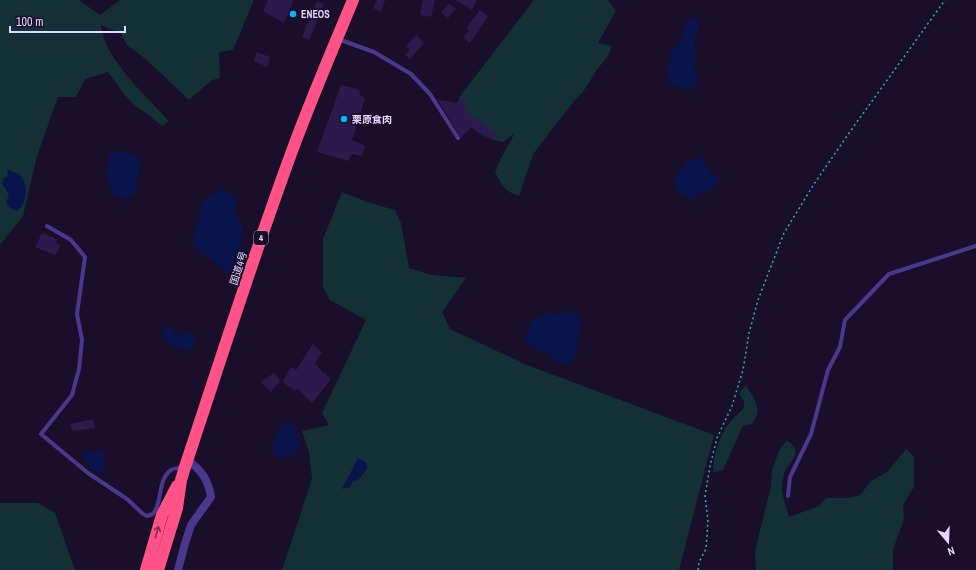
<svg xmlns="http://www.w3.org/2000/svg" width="976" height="570" font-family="'Archivo Narrow','Noto Sans JP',sans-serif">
<rect width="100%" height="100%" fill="#190f2a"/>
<g fill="#123035">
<path d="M0,0H79L100,15L120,0H254L233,50L219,52L220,78L212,80L189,100L148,61L127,45L120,32L108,29L101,24C103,58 147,97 169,121L162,126L145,112L135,106L124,94L108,72L85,79L76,97H58L37,156L23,216L0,245Z"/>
<path d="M534,0H608L616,11L598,43L612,46L608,56L596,71L583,92L575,100L533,154L519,196C503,191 503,186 495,172C500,158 508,147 514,134L503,142C483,139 466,126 456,110L460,96Z"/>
<path d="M342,192L367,202L395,210L401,223L409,268L432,275L466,278L442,312L450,329L527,365L714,435L679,570H282L312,479L309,452L302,431L329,425L322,413L366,320L330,300L323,287V239Z"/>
<path d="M746,385C754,400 764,408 752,424L743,426L723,470L713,473C713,458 718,440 726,427C731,420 738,414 744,408V402L739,393Z"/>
<path d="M787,440C803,452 793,458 785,471C783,476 782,485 782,490C783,499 787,509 789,517L819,506L826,498H849L860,495L871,481L887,472L906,449L914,457V487L903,505L904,520L893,549V570H756L755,551L771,486L772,470L779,451Z"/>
<path d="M0,503H38L55,513L75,570H0Z"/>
</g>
<g fill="#08144b">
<path d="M696,16L699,22L698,33L694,35C693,49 699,55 693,68L698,80L696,87C690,89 686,88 680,87C667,85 667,78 669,66C671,55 669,48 682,44C683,29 682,24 696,16Z"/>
<path d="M110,151L136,155L140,158L136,191L133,196L124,198L114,196C105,182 106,167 110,151Z"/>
<path d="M702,157L705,165L708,166L709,173L719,175L720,179C713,187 707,192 697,194L694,200L681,195L675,184V177L687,161Z"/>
<path d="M7,169C11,172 18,173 21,176C27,182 27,197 23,204C22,206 19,209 17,211L10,208L6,203L9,194L2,184L4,178L8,176Z"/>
<path d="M220,189L238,197L234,211L240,217L238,221L243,224L240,253L236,267L228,273L192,244L203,202Z"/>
<path d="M547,313C553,315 554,314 560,313C567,311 575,313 582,315L575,357L570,365C558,363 552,360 545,350L537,352L526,341L530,322Z"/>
<path d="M170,325L174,327L172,330L175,334L178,333L183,335L187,332L196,336L190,351C179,349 167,345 161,335Z"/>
<path d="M293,422L296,434H300C301,450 300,448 288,458L278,457L274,455L272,446L282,426L285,423Z"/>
<path d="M100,450L104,451V474C93,473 85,463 82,454L88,451L95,453Z"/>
<path d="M358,458L366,462L367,469L358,480L353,481L350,487L342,489Z"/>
</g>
<g fill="#2d1a4c">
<path d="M268,0H294L284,23L263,11Z"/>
<path d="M377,0H385L381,12L373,8Z"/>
<path d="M423,0H435L431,17L420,15Z"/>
<path d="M455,0H477L472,10Z"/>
<path d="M317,1L324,4L309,40L302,37Z"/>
<path d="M448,4L456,8L448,18L441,13Z"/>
<path d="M480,10L488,16L470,43L463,38L469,30L466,28Z"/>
<path d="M416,35L424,43L410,59L405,55L410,50L406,46Z"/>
<path d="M257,52L270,57L267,67L254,61Z"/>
<path d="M341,85L360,90L359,95L365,98L352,140L365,146L362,156L352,154L348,161L317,152Z"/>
<path d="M460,97L466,100L464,106L471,115L498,135L492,139L480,133L471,127L461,138L438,100L458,103Z"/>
<path d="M42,233L57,239L56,243L61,246L55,255L35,247Z"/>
<path d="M313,344L322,353L315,363L323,373L324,372L331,379L312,403L297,388L295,391L283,382L291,367L296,370Z"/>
<path d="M274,373L280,381L271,392L261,382Z"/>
<path d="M93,419L95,428L73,431L70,424Z"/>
</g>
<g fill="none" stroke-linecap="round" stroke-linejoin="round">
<path stroke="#29b0c2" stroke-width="1.5" stroke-dasharray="2 3" stroke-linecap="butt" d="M698,570L699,562L706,549L708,520L705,496L710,466L717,438L732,406L743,370L749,333L758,300L784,233L814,184L854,126L945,0"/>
<g stroke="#4a388c" stroke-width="4">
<path d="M338,39L374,52L411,74L430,94L458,138"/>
<path d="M47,226L71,240L85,257L77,314L82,340L79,369L72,395L41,434L88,473L127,499L143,514L147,516L153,514C163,502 157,480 171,470C174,468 180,468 183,467"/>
<path d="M788,496L790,477L811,434L828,370L840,347L845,320L889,274L976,246"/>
</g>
<path stroke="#4a388c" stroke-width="8" d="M178,570L184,547L191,525L211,497C208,480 202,470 187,460"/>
<g stroke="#ff5387" stroke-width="12">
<path d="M146,570L162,515L177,486"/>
<path d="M158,570L177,508L181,480L185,467C221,359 255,250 295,143C313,95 333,48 353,0"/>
</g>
</g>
<defs><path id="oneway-shaft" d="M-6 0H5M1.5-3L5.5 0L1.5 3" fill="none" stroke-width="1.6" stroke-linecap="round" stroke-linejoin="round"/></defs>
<use stroke="#802e54" href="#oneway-shaft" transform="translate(157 532) rotate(-74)"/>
<g fill="#04b9ff" stroke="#190f2a" stroke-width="1.5">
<circle cx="293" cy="14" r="4"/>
<circle cx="344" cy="119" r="4"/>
</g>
<g text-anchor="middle" stroke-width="4" stroke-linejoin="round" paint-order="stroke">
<rect fill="#190f2a" stroke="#a79cbf" stroke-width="1" x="254" y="231" width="14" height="14" rx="3"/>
<g font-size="9" font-weight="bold" fill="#e4d8ff">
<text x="261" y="241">4</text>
</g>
<g font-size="10" font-weight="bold" fill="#e4d8ff" stroke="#190f2a" text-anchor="start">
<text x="301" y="18">ENEOS</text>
<text x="352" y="123">栗原食肉</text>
</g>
<g font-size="10" fill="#e4d8ff" stroke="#190f2a">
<text transform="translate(238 268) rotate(-72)" y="4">国道4号</text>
</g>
</g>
<g transform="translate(948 542) rotate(161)" stroke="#190f2a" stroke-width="3" paint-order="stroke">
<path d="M0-3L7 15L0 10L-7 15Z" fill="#e4d8ff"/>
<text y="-6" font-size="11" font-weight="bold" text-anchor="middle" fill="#e4d8ff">N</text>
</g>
<path d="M10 26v6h115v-6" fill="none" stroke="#e4d8ff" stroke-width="2"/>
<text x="16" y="26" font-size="12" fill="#e4d8ff" stroke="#190f2a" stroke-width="3" paint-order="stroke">100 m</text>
</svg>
